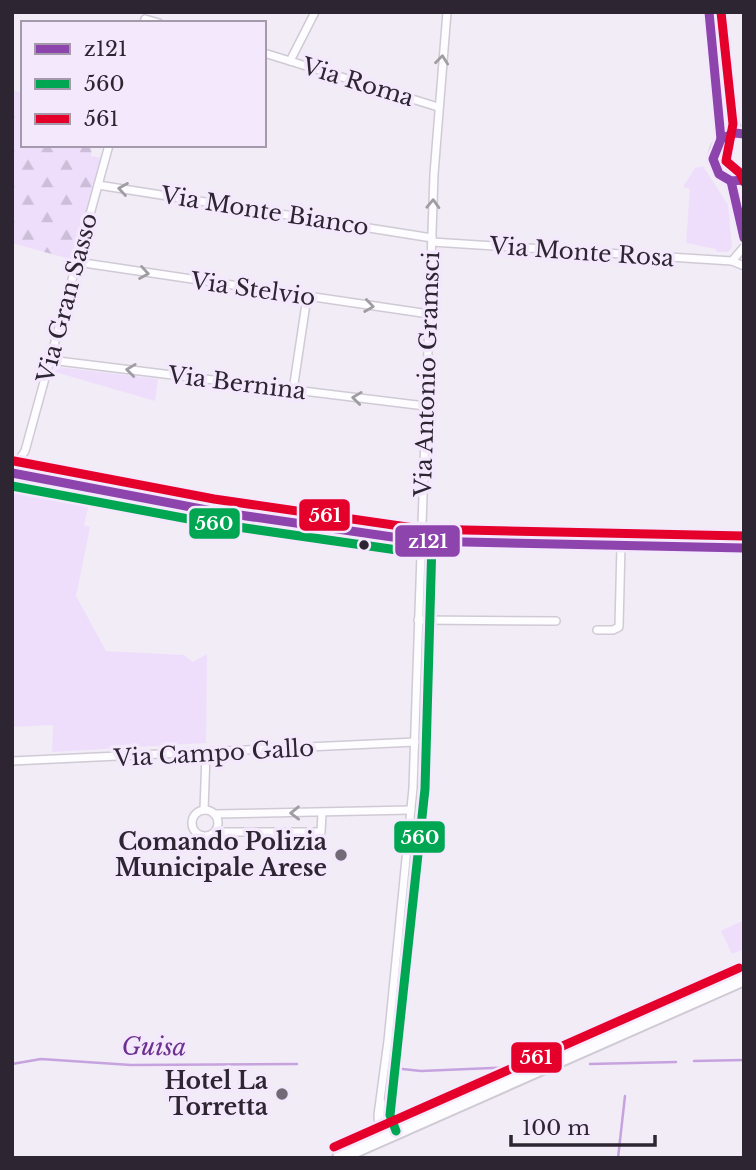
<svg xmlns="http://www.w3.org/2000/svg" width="756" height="1170" font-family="'Libre Baskerville',serif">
<defs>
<pattern id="forest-firs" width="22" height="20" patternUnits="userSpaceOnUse" patternTransform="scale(1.75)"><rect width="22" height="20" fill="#eedefb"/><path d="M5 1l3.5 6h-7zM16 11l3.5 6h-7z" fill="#ccbed8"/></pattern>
</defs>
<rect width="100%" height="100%" fill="#f2ecf7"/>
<g fill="#eedefb">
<path d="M703,166L728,205L732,247L728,252H717L716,249L686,243L690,189L683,187L695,168Z"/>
<path d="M58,367L158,379L155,401L55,372Z"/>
<path d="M12,489L89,504L84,525L90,527L76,596L106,651L184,655L193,662L207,654L206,743L52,752L53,725L12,727Z"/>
<path d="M744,920V949L732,954L721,931Z"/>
</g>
<path fill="url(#forest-firs)" d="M12,90L23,93V145H92L91,156L102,158L73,260L12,243Z"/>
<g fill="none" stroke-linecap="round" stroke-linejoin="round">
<g stroke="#c6a3de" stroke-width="2.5">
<path d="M694,1061L744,1060"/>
<path d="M12,1064L41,1059L131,1065L297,1064"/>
<path d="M590,1064L676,1062"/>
<path d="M393,1068L421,1071L514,1067"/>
<path d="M618,1158L625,1096"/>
</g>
<g stroke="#d0cad5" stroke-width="10">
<g id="minor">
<path d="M315,12L290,61L438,107"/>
<path d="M709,12L721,139"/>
<path d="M717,12L729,110L739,133"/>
<path d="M144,23L145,19L159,23"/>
<path d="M264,53L290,61"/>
<path d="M743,134C724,131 712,143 712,161L724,178L744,180"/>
<path d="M731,181L744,239"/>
<path d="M98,185L432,238"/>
<path d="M432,242L732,261L744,266"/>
<path d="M732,261L744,247"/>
<path d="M77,262L429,314"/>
<path d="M50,360L425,406"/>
<path d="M293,390L307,297"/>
<path d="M12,470L25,451L109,145"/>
<path d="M12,473L212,511L420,541L744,548"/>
<path d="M418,620L556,621"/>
<path d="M597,630H613L619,627L621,545"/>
<path d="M12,761L415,742"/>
<circle cx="205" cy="823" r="13"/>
<path d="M204,810L206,754"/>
<path d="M214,814L411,810"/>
<path d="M215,832H321L322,813"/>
<path d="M381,1102L387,1123L386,1138"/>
<path d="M386,1138L379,1128L378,1115L388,1041L413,788L434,174L447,12"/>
</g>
</g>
<g stroke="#d0cad5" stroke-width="16">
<path id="primary" d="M339,1158L744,979"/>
</g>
<use href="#minor" stroke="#fdfcfe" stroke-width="7"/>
<use href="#primary" stroke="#fdfcfe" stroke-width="12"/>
<g stroke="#f3e8fc" stroke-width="14">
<g id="bus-1">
<path d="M709,12L721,139"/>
<path d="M744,134L735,133L721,139L713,159L719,174L731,181L744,180"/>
<path d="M731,181L744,238"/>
<path d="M12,473L212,511L420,541L744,548"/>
</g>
</g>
<g stroke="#f3e8fc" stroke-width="14">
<g id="bus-2">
<path d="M12,486L210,523L418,553"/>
<path d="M396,1131L390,1115L425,789L432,541"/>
</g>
</g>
<g stroke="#f3e8fc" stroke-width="14">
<g id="bus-3">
<path d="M721,12L733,124L726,161L740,173L744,182"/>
<path d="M14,461L214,499L421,529L744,536"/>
<path d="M334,1147L739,968"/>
</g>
</g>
<use href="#bus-1" stroke="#8e44ad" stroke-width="9"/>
<use href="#bus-2" stroke="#00a651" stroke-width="9"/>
<use href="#bus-3" stroke="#e4002b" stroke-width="9"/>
</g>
<defs><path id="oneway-chevron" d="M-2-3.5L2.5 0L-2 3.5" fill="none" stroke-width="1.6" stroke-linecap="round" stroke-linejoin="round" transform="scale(1.75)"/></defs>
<g stroke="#9f9ca2">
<use href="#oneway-chevron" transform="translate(442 60) rotate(-84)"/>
<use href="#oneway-chevron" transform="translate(123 189) rotate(-171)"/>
<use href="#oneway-chevron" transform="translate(433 204) rotate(-88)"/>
<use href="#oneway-chevron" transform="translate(144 273) rotate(9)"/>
<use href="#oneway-chevron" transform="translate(369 306) rotate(8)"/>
<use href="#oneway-chevron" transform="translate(131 370) rotate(-173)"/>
<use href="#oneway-chevron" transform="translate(357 398) rotate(-173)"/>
<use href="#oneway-chevron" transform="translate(295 813) rotate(179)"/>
</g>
<circle fill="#2d2632" stroke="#f3e8fc" stroke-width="2.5" cx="364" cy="545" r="6"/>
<g fill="#726b77" stroke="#f3e8fc" stroke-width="2.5">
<circle cx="341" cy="855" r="7"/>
<circle cx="282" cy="1094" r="7"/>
</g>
<g text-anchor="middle" stroke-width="7" stroke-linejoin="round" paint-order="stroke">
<g font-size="23" fill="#2d2632" stroke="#f3e8fc">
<text transform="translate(358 82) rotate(17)" y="8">Via Roma</text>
<text transform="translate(265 211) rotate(9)" y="8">Via Monte Bianco</text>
<text transform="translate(582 252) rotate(4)" y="8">Via Monte Rosa</text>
<text transform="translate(253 289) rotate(8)" y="8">Via Stelvio</text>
<text transform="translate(67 298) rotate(-75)" y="8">Via Gran Sasso</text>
<text transform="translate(427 374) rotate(-88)" y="8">Via Antonio Gramsci</text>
<text transform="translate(237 383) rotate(7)" y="8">Via Bernina</text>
<text transform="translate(214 753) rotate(-3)" y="8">Via Campo Gallo</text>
</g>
<g font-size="23" font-weight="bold" fill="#2d2632" stroke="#f3e8fc" text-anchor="end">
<text x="327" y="850">Comando Polizia<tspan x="327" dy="26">Municipale Arese</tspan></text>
<text x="268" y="1089">Hotel La<tspan x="268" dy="26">Torretta</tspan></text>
</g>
<g font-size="24" font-style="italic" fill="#6d318f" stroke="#f3e8fc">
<text transform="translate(154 1047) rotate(1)" y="8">Guisa</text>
</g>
</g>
<g stroke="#f3e8fc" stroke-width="2.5">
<rect x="298" y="498" width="53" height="34" rx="7" fill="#e4002b"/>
<rect x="188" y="507" width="53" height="33" rx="7" fill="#00a651"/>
<rect x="394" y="524" width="67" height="34" rx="7" fill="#8e44ad"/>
<rect x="393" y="820" width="53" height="34" rx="7" fill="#00a651"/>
<rect x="510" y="1041" width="53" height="33" rx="7" fill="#e4002b"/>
</g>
<g font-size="19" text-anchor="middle" font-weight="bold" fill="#fff">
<text x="325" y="522">561</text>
<text x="214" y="530">560</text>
<text x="428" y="548">z121</text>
<text x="420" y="844">560</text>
<text x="536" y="1064">561</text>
</g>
<rect width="756" height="1170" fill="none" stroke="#2d2632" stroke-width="28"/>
<rect x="21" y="21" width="245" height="126" fill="#f3e8fc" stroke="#a49aab" stroke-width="2"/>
<rect x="35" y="44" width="35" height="10" fill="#8e44ad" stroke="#a49aab" stroke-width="2"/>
<text x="84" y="56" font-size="21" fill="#2d2632">z121</text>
<rect x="35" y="79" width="35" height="10" fill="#00a651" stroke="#a49aab" stroke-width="2"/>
<text x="84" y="91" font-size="21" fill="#2d2632">560</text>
<rect x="35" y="114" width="35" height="10" fill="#e4002b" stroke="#a49aab" stroke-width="2"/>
<text x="84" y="126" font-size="21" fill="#2d2632">561</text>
<path d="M511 1135v10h144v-10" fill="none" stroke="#2d2632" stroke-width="3.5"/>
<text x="522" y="1135" font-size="21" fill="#2d2632" stroke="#f3e8fc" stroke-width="5" paint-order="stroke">100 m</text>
</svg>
